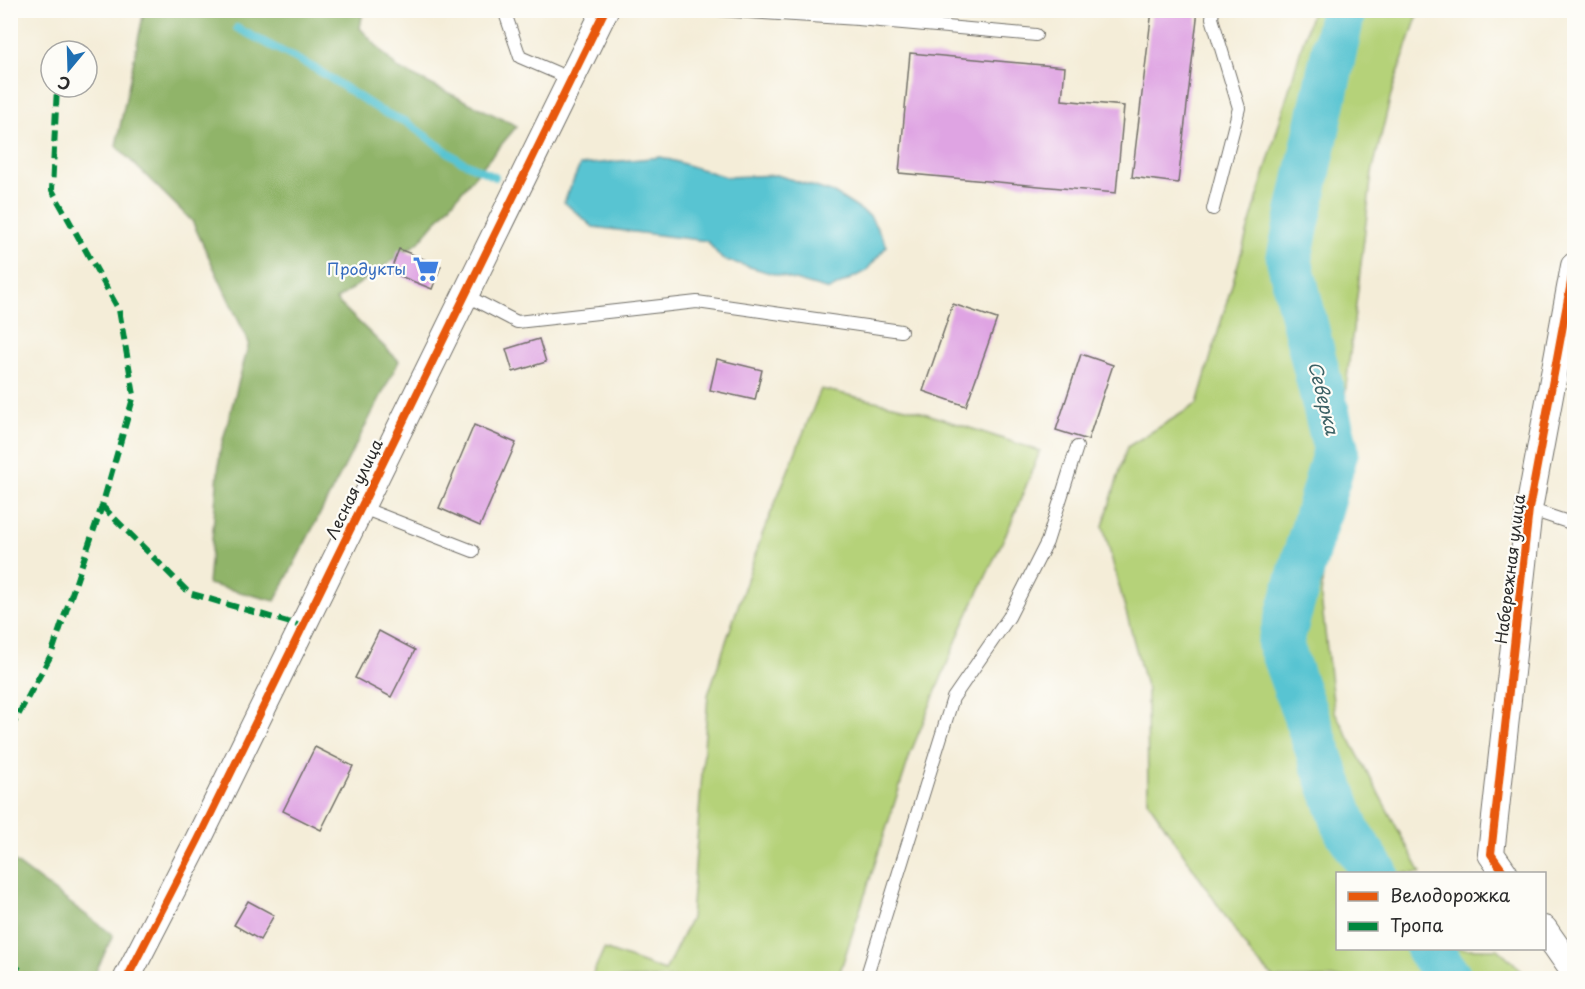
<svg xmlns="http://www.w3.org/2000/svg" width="1585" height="989" font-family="'Playpen Sans',sans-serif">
<rect width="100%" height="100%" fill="#fdfcf7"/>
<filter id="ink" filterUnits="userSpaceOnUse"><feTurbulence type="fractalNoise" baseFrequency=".0167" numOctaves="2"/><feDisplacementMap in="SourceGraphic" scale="12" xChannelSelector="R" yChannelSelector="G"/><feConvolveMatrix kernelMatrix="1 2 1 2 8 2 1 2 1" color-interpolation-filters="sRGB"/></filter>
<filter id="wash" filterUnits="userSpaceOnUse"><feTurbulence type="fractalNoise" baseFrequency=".008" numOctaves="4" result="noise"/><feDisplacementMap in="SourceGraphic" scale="24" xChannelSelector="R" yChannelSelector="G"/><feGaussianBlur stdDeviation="1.35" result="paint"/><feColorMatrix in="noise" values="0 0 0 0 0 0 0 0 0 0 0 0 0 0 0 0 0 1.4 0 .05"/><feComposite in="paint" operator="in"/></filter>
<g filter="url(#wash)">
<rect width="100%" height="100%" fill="#f4edd8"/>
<g fill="#b5d279" stroke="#707e52" stroke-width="1.5">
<path d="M1312,11H1419L1392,91L1372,173L1345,395L1329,500L1321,597L1334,710L1421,873L1338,874V948L1498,949L1513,962L1527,978H1274L1252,956L1148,801L1147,690L1103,526L1127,447L1197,404Z"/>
<path d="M821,389L915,410L1040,451L1012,521L962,627L911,752L838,978H591L604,949L665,971L691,918L708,695L762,535Z"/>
</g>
<g fill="#90b469" stroke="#5e704a" stroke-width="1.5">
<path d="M144,11H363L360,28L397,68L517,126L419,242L336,300L399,361L275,601L208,584L220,451L249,343L192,221L116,146Z"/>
<path d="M11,859L113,935L93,978H11Z"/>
</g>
<path fill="#59c4d2" stroke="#42787e" stroke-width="1.5" d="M661,157L726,177L777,175L834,193L870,216L887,246L866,271L829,290L722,259L707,241L593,227L564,202L580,165Z"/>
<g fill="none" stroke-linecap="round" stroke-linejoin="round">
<path stroke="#59c4d2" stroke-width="8" d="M237,28L316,69L381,111L406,122L459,160L495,177"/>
<g stroke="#59c4d2" stroke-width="46">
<path d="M1343,10L1289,259L1336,450L1280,644L1347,831L1376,874"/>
<path d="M1428,948L1449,978"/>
</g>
</g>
<g id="blocks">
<g fill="#dfa4e3">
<path d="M1152,10H1198L1178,183L1132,177Z"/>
<path d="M910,53L1065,67L1062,100L1124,106L1116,193L899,173Z"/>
<path d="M399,249L441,266L432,289L390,272Z"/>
<path d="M953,304L997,319L966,406L923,391Z"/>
<path d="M539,339L546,362L513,372L506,349Z"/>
<path d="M1081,354L1113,365L1088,440L1056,430Z"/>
<path d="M717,359L762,370L755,400L710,390Z"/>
<path d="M474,425L516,443L480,526L439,508Z"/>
<path d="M379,631L415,650L391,697L355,678Z"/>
<path d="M315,747L353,766L321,830L283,811Z"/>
<path d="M248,901L274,915L260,940L234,925Z"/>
</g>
</g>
</g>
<g filter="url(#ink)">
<use href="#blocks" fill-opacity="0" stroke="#716f68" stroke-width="1.5"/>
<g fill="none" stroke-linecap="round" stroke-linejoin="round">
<g stroke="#716f68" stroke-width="14">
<g id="lane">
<path d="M504,10L520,57L571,79"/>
<path d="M718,10L858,19L1036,35"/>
<path d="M1213,10L1212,18L1239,108L1213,209"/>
<path d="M465,295L517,322L697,302L901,331"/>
<path d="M360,507L473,551"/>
<path d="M1529,509L1574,524"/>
<path d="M866,978L953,698L1009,617L1047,542L1077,447"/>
</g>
</g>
<g stroke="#716f68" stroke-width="28">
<g id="street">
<path d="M1505,874L1491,854L1529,509L1574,266"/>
<path d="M1544,929L1574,972"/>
<path d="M127,978L198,840L605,10"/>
</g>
</g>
<use href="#lane" stroke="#fff" stroke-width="12"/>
<use href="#street" stroke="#fff" stroke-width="26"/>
<g stroke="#00873e" stroke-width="6" stroke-dasharray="12 6" stroke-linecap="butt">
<path d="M102,506L189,593L301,626"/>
<path d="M10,730L51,655L102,506L134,395L119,310L52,190L57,87"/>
<path d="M10,963L32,978"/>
</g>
<g stroke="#fdfcf7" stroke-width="11">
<g id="cycleway">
<path d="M1505,874L1491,854L1529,509L1574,266"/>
<path d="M127,978L198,840L605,10"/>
</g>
</g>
<use href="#cycleway" stroke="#e8590c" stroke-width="8"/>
</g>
</g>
<defs>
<g id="supermarket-bare" transform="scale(2.07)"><path d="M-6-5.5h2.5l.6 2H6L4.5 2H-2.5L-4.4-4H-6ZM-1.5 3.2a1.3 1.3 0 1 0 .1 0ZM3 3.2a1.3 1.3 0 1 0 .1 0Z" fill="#3f7fe0" stroke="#fdfcf7" stroke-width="2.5" paint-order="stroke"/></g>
</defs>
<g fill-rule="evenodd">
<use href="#supermarket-bare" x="426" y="269"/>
</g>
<g text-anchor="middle" stroke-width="4.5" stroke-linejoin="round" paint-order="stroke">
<g font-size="16" fill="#366cbe" stroke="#fdfcf7" text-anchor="end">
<text x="406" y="275">Продукты</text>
</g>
<g font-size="16" fill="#2b2b2b" stroke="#fdfcf7">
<text transform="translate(354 489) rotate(-64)" y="6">Лесная улица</text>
<text transform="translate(1510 569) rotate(-83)" y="6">Набережная улица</text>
</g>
<g font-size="18" font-style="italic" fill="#3b6165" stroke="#fdfcf7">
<text transform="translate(1323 398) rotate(76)" y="6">Северка</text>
</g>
</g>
<rect width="1585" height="989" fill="none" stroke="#fdfcf7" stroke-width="36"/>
<rect x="1336" y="872" width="210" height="78" fill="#fdfcf7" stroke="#a9a8a5" stroke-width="1.5"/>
<rect x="1348" y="892" width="30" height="9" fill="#e8590c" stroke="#a9a8a5" stroke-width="1.5"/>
<text x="1390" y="902" font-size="18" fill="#2b2b2b">Велодорожка</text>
<rect x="1348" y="922" width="30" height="9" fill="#00873e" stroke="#a9a8a5" stroke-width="1.5"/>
<text x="1390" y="932" font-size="18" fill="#2b2b2b">Тропа</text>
<g transform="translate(69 69) rotate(199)"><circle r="28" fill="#fdfcf7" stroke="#a9a8a5" stroke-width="1.5"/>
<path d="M0-4.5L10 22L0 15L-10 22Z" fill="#1f6fb2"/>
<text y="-9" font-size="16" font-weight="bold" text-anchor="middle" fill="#2b2b2b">С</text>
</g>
</svg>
